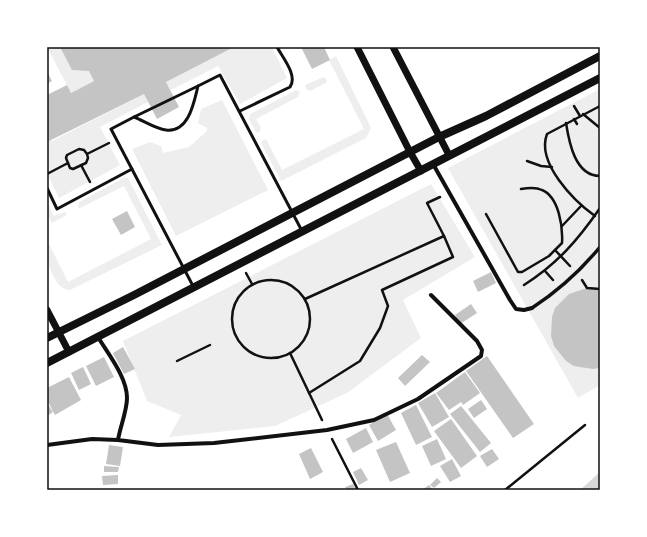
<svg xmlns="http://www.w3.org/2000/svg" width="647" height="537" font-family="'Open Sans',sans-serif">
<rect width="100%" height="100%" fill="#fff"/>
<g fill="#eee">
<path d="M47,47H60L89,71L94,81L71,93Z"/>
<path d="M234,47H272L287,78L240,104L218,66L171,90L166,82Z"/>
<path d="M336,56L371,128L366,138L281,181L261,143L262,141L266,139L282,170L364,129L329,60Z"/>
<path d="M324,77L327,80L326,83L310,91L306,89L305,85Z"/>
<path d="M600,89V385L578,398L448,168Z"/>
<path d="M296,90L300,92L298,97L256,119L261,128L259,133L256,132L249,119L250,114Z"/>
<path d="M144,94L148,102L100,127L120,165L59,198L47,173V142L51,139L52,141Z"/>
<path d="M222,100L268,190L176,236L132,149L150,142L161,146L163,153L189,147L207,131V128L198,123L201,109Z"/>
<path d="M124,178H128L162,245L70,290C58,290 51,273 48,262C45,256 47,247 47,240L68,282L151,239L124,186L78,209L79,202Z"/>
<path d="M431,184L475,257L403,300L421,338L347,393L275,426L169,437L181,415L147,401L123,341Z"/>
<path d="M47,203L54,216L65,212L67,215L52,223L47,214Z"/>
</g>
<path fill="#d9d9d9" d="M600,472V490H580Z"/>
<g fill="#c4c4c4">
<path d="M60,47H234L166,82L179,107L157,119L144,94L47,142V95L67,85L71,93L94,81L89,71L72,70Z"/>
<path d="M301,47H324L330,60L312,69Z"/>
<path d="M47,71L52,81L47,84Z"/>
<path d="M127,211L135,227L121,235L112,219Z"/>
<path d="M491,272L496,283L478,292L473,281Z"/>
<path d="M587,288L600,289V368L593,369L574,366L566,361L554,346L551,336L552,317L555,308L569,294Z"/>
<path d="M471,304L477,313L460,324L455,315Z"/>
<path d="M123,347L135,369L124,374L113,353Z"/>
<path d="M422,355L430,362L405,386L398,378Z"/>
<path d="M487,356L534,424L513,438L466,371Z"/>
<path d="M104,357L114,377L96,386L86,366Z"/>
<path d="M83,367L91,384L79,390L71,373Z"/>
<path d="M465,372L480,393L463,405L461,402L449,410L436,393Z"/>
<path d="M69,377L81,400L55,415L47,400V388Z"/>
<path d="M435,393L449,417L432,427L418,403Z"/>
<path d="M481,400L487,409L474,418L468,409Z"/>
<path d="M47,403L53,412L47,416Z"/>
<path d="M416,405L432,437L416,445L401,413Z"/>
<path d="M461,406L491,443L480,452L450,414Z"/>
<path d="M387,414L396,430L378,441L369,425Z"/>
<path d="M451,419L477,456L461,468L434,431Z"/>
<path d="M366,428L373,442L353,453L346,439Z"/>
<path d="M437,439L446,459L431,466L422,446Z"/>
<path d="M396,442L410,473L390,482L376,450Z"/>
<path d="M109,445L123,447L120,466L106,464Z"/>
<path d="M311,448L323,472L310,479L299,454Z"/>
<path d="M492,449L499,459L487,467L480,456Z"/>
<path d="M452,459L461,476L450,482L440,466Z"/>
<path d="M104,466L119,467L118,472H104Z"/>
<path d="M361,468L368,480L359,485L353,472Z"/>
<path d="M118,475V484L103,485L102,476Z"/>
<path d="M437,478L441,482L434,488L430,485Z"/>
<path d="M353,484L356,490H347L345,487Z"/>
<path d="M429,485L433,490H422Z"/>
</g>
<g fill="none" stroke-linecap="round" stroke-linejoin="round">
<g stroke="#111" stroke-width="2.5">
<path d="M574,106L580,116"/>
<path d="M583,114L600,128"/>
<path d="M574,119L577,124"/>
<path d="M566,123C569,142 575,176 600,176"/>
<path d="M87,154L88,158L86,163L73,169L70,168L66,158L67,155L79,149L84,150L87,154L109,143"/>
<path d="M527,161L541,166L552,167"/>
<path d="M81,165L90,182"/>
<path d="M47,174L68,163"/>
<path d="M486,214L518,272H522L549,256L562,243C563,227 559,197 542,190C536,187 527,188 521,189"/>
<path d="M595,216C574,201 536,163 547,134L600,106"/>
<path d="M562,226L581,206"/>
<path d="M555,250L570,266"/>
<path d="M545,271L553,280"/>
<path d="M246,273L252,284"/>
<circle cx="271" cy="319" r="39"/>
<path d="M582,280L587,288L600,289"/>
<path d="M524,285C557,264 578,240 600,208"/>
<path d="M305,299L444,236L427,203L440,197"/>
<path d="M290,353L322,420"/>
<path d="M177,361L210,345"/>
<path d="M309,393L360,361L380,328L388,306L382,290L453,257L444,236"/>
<path d="M332,439L358,490"/>
<path d="M505,490L585,425"/>
</g>
<g stroke="#111" stroke-width="3">
<path d="M240,111L290,87C298,76 283,58 277,47"/>
<path d="M134,117L198,86"/>
<path d="M47,188L57,209L132,169"/>
<path d="M193,286L111,129L134,117C144,121 156,129 166,130C189,133 194,102 198,86L220,75L302,231"/>
</g>
<path stroke="#111" stroke-width="3.5" d="M532,308C558,291 581,270 600,247"/>
<g stroke="#111" stroke-width="4">
<path d="M433,164L510,300L516,309L524,310L532,308"/>
<path d="M98,337C108,354 127,377 127,398C127,411 120,427 118,440L158,445L214,443L327,430L374,420L418,399L481,356L482,350L477,341L431,295"/>
<path d="M47,445L92,439L118,440"/>
</g>
<g stroke="#111" stroke-width="7">
<path d="M357,47L410,152L421,171"/>
<path d="M393,47L449,155"/>
<path d="M47,310L69,352"/>
</g>
<g stroke="#111" stroke-width="8">
<path d="M47,338L134,295L439,137L486,116L600,56"/>
<path d="M47,363L600,78"/>
</g>
</g>
<rect width="647" height="537" fill="none" stroke="#ffffff" stroke-width="96"/>
<rect x="48" y="48" width="551" height="441" fill="none" stroke="#111" stroke-width="1.5"/>
</svg>
